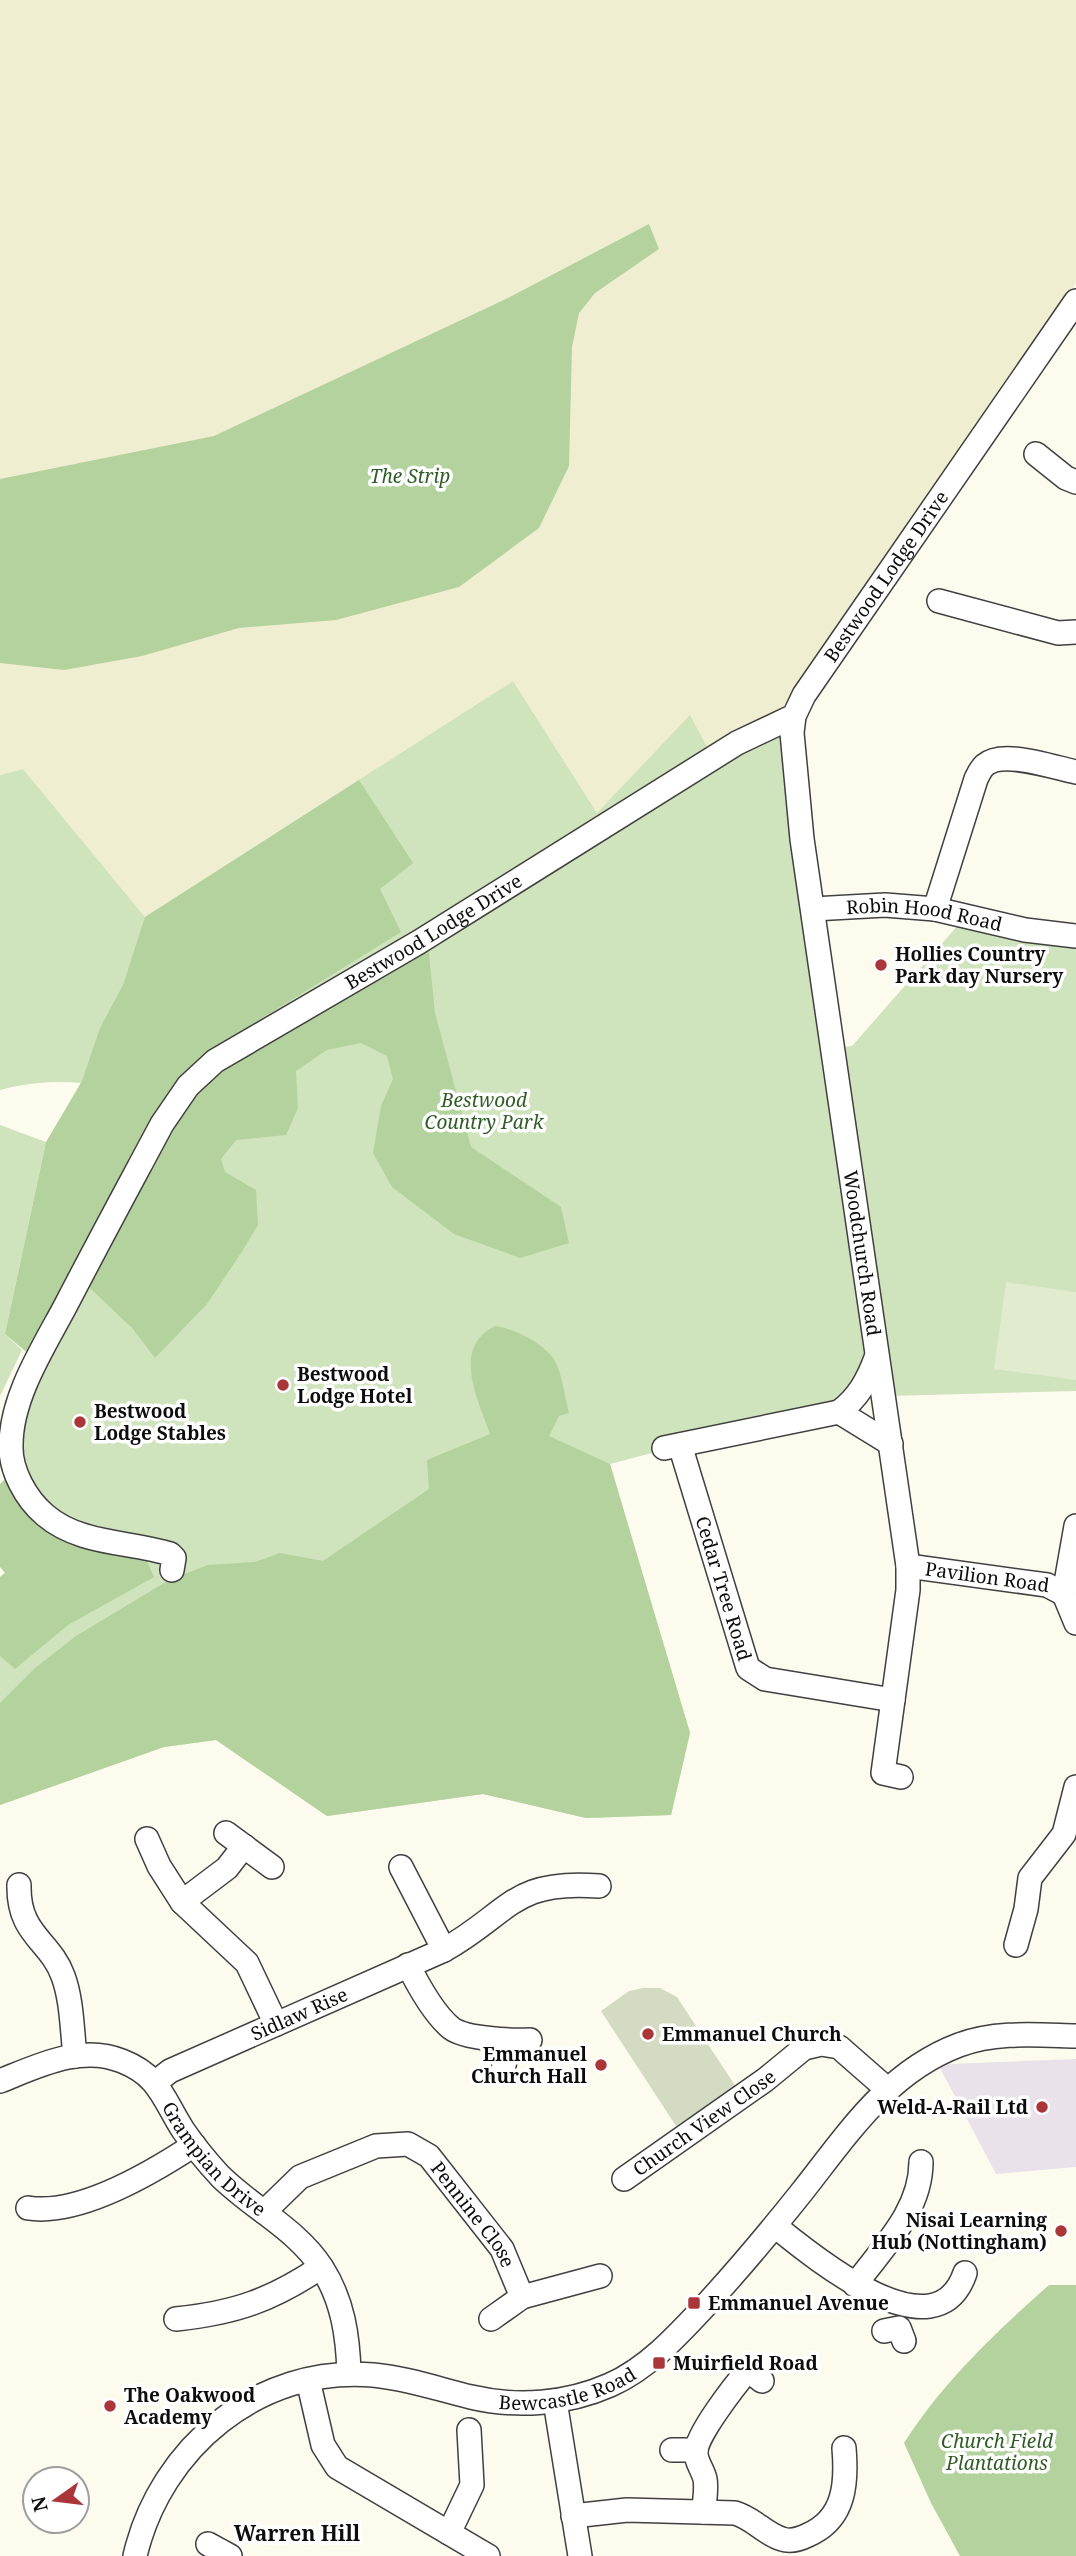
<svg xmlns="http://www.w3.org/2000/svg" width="1076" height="2556" font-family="'Noto Serif',serif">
<rect width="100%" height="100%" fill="#fdfaee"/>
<path fill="#eae2ea" d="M1076,2059V2167L996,2174L940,2068L949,2064Z"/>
<path fill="#f0eed1" d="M0,0H1076V283L798,690L781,708L597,813L513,681L145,917L23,769L0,775Z"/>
<g fill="#cfe3bc">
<path d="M513,681L597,813L690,715L708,749L781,708L786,793L823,1050L852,1046L960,923L1076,941V1391L850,1397L837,1404L610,1464L690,1733L671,1815L586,1818L483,1794L327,1816L216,1740L164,1747L0,1805V1577L5,1573L27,1513C7,1489 0,1462 0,1431L165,1098C105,1085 61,1074 0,1090V775L23,769L145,917Z"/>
<path d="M0,1125L46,1142L5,1334L22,1350L0,1396Z"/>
</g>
<g fill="#b4d29d">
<path d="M649,224L659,249L595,293L579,313L572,347L569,466L539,528L459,587L336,620L239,628L142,656L64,670L0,663V479L214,436L508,298Z"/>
<path d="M359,780L413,863L380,889L401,932L217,1046C161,1088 135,1151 104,1212C79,1260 55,1308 31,1356L5,1334L46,1142L82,1081L100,1028L123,985L145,917Z"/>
<path d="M428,944L435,1013L471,1147L561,1207L569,1243L520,1258L454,1234L392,1187L373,1153L381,1106L393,1079L387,1056L361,1043L327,1050L296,1071L298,1108L286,1135L236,1140L221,1159L225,1172L256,1190L258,1225L243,1250L207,1304L155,1358L133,1329L89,1287C127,1212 161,1124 224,1067Z"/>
<path d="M495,1326C514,1328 550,1346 557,1365C563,1380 565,1398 569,1413L559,1416L549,1436L610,1464L690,1733L671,1815L586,1818L483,1794L327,1816L216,1740L164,1747L0,1805V1703L35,1668L76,1636L169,1580L208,1565L255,1562L280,1553L323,1561L429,1489L427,1460L490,1434C478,1399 451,1348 495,1326Z"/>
<path d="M5,1479C35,1539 85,1541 144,1555L154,1577L68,1625L15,1669L0,1656V1577L5,1573L0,1567V1484Z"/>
<path d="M1049,2285H1076V2556H960L931,2503L904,2443C942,2383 996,2332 1049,2285Z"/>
</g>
<path fill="#d3dcc2" d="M643,1988H660L677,1997L736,2087L676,2126L601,2011L629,1991Z"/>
<path fill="#e0eccd" d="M1006,1282L1076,1292V1380L994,1369Z"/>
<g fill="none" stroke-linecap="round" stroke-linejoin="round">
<g stroke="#404040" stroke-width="26">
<g id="minor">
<path d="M1036,454L1066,478L1076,482"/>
<path d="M939,601L1058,633L1076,632"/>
<path id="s1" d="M794,716L792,733L802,839L908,1566V1590L883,1773L901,1777"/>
<path id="s2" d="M813,909L885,905L935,909L1025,930L1076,936"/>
<path d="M935,909L976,779C978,775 981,768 985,765C1003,749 1055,768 1076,772"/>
<path d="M839,1412C858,1398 868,1380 876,1358"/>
<path id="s3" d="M680,1445L748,1668L765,1679L893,1700"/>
<path d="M664,1448L839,1412L891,1444"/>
<path d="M1076,1526L1064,1594L1076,1623"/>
<path id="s4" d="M908,1566L1047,1585L1064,1594"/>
<path id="s5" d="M172,1570L174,1558L170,1554C129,1541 80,1545 45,1515C26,1499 10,1470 11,1445C11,1396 45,1345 67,1303C98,1243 130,1184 162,1124L188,1086L215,1061L419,942L737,743L794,716L804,695L1076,301"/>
<path d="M226,1833L272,1867"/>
<path d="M147,1839L159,1866L182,1902L247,1963L276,2024"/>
<path d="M401,1867L444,1950"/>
<path d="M19,1885C18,1935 50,1940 63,1976C72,2000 72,2030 75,2056"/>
<path d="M182,1902L227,1868L244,1846"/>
<path d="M1016,1945L1026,1909L1030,1878L1064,1834L1076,1787"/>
<path d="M408,1965C418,1985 433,2013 451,2028C465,2039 513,2041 530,2040"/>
<path d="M503,2070L509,2042"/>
<path id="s6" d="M0,2081C38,2066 81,2044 122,2061C160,2076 163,2099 183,2130C194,2146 207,2162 220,2176C252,2208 297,2229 322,2268C343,2301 348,2336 349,2374"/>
<path id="s7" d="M156,2082L170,2071L444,1950C510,1913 512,1879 599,1886"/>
<path id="s8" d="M624,2179L765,2080L804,2048L821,2044L839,2047L887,2089"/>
<path d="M28,2208C79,2216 153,2172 194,2145"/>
<path id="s9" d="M264,2212L300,2177L376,2146L408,2144L429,2156L502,2249L522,2297"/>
<path d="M775,2226C812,2256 936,2359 965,2273"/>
<path d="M855,2285C883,2247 921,2211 921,2162"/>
<path d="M176,2319C235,2313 272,2300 321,2267"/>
<path d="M491,2319L522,2297L600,2276"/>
<path d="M884,2331L899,2328L904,2341"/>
<path d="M308,2380L323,2445L337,2467L488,2556"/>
<path d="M555,2401L580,2556"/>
<path d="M672,2450H696"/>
<path d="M704,2512C704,2502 707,2489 705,2479C703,2470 696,2462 696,2453C695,2436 736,2384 748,2370L762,2381"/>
<path d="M573,2516L627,2510L735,2513C753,2518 765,2534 782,2539C791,2542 800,2539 808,2535C845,2519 847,2483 844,2448"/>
<path d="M449,2533L472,2485L469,2430"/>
<path d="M208,2544L230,2556"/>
<path id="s10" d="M135,2556C160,2448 259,2365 373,2375C406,2378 438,2389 471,2397C517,2408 567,2404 610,2385C647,2369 678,2335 705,2306C739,2269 770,2232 801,2193C847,2135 887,2072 959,2045C996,2031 1037,2035 1076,2036"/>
</g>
</g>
<use href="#minor" stroke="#fff" stroke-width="23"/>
</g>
<g fill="#ab3639" stroke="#fff" stroke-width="2.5">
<circle cx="881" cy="965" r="7"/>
<circle cx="283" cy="1385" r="7"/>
<circle cx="80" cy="1422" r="7"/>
<circle cx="648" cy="2034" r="7"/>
<circle cx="601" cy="2065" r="7"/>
<circle cx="1042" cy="2107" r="7"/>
<circle cx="1061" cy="2231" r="7"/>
<rect x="687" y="2296" width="14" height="14" rx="3.5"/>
<rect x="652" y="2356" width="14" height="14" rx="3.5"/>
<circle cx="110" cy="2406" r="7"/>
</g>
<g text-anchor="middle" stroke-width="7" stroke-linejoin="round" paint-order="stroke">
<g font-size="19" font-style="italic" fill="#2f5c25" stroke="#fff">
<text x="410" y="483">The Strip</text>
<text x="484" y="1107">Bestwood<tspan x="484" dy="22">Country Park</tspan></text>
<text x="997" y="2448">Church Field<tspan x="997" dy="22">Plantations</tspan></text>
</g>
<g font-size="19" fill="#0d0d0d" stroke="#fff">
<text dy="7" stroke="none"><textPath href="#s5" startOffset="1512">Bestwood Lodge Drive</textPath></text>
<text dy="7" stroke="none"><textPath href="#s2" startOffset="112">Robin Hood Road</textPath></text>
<text dy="7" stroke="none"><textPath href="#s5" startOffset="924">Bestwood Lodge Drive</textPath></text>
<text dy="7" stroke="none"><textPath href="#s1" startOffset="542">Woodchurch Road</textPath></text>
<text dy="7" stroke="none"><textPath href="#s4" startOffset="80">Pavilion Road</textPath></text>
<text dy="7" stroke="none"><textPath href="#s3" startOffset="150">Cedar Tree Road</textPath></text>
<text dy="7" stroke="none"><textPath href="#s7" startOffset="159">Sidlaw Rise</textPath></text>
<text dy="7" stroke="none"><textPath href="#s8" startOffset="98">Church View Close</textPath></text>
<text dy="7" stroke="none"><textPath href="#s6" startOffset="264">Grampian Drive</textPath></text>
<text dy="7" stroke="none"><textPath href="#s9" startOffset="262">Pennine Close</textPath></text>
<text dy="7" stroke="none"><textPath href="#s10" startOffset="525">Bewcastle Road</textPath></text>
</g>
<g font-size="19" font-weight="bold" fill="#0d0d0d" stroke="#fff" text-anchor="start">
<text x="895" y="961">Hollies Country<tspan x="895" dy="22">Park day Nursery</tspan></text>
<text x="297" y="1381">Bestwood<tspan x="297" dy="22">Lodge Hotel</tspan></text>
<text x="94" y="1418">Bestwood<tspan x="94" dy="22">Lodge Stables</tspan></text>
<text x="662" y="2041">Emmanuel Church</text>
<text x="587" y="2061" text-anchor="end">Emmanuel<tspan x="587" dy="22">Church Hall</tspan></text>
<text x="1028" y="2114" text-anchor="end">Weld-A-Rail Ltd</text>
<text x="1047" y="2227" text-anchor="end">Nisai Learning<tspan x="1047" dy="22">Hub (Nottingham)</tspan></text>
<text x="708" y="2310">Emmanuel Avenue</text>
<text x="673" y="2370">Muirfield Road</text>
<text x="124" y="2402">The Oakwood<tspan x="124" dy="22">Academy</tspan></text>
</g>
<g font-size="21" font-weight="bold" fill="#0d0d0d" stroke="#fff">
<text x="297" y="2541">Warren Hill</text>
</g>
</g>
<g transform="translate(56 2500) rotate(256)"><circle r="33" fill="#ffffff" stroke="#9e9e9e" stroke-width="2"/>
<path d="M0-5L12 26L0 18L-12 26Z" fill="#ab3639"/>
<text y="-10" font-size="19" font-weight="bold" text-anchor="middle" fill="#0d0d0d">N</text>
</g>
</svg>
